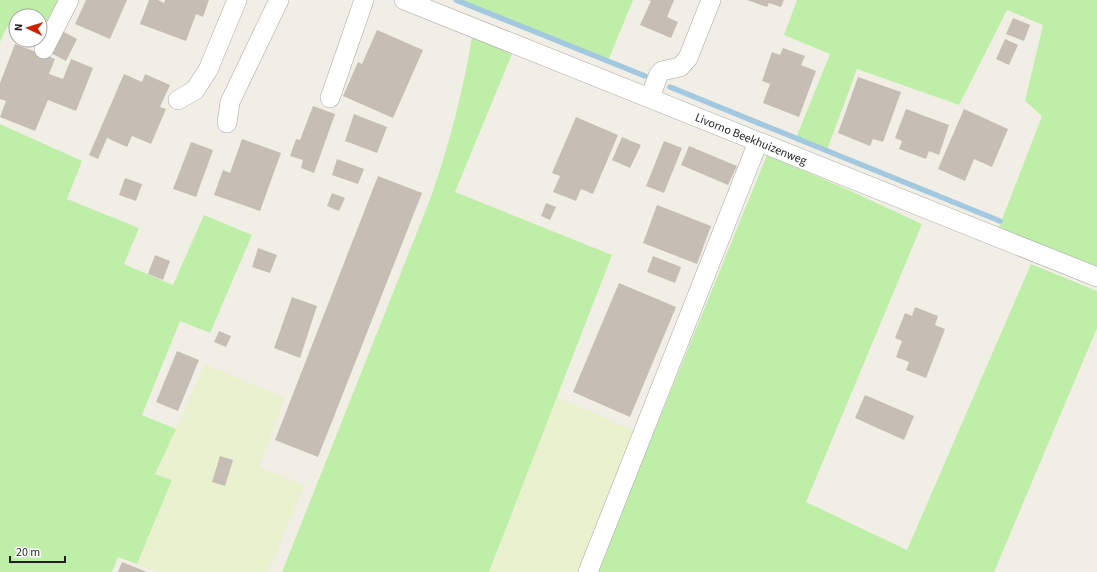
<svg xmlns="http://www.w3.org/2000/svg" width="1097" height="572" font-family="'Source Sans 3',sans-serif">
<rect width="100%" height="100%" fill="#f1efe5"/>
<g fill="#e9f1cf">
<path d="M205,364L285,398L259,467L305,485L268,572H158L137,564L172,481L155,474Z"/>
<path d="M557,397L637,432L580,572H489Z"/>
</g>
<g fill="#bfeea8">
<path d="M0,0H58L40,42L36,40H40V16H16V31L7,27L0,42Z"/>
<path d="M456,0H633L608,61Z"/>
<path d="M797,0H1097V270L998,230L1042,116L1025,101L1043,25L1007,10L959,105L857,69L827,150L796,138L830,54L784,35Z"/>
<path d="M472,37L512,54L455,192L612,255L489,572H282L431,197C449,145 463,92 472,37Z"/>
<path d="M0,124L82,161L67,199L139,228L124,264L173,285L204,215L252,235L210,333L180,321L142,415L176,429L155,474L172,480L137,564L118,557L112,572H0Z"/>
<path d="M767,155L844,188L922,224L806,502L907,550L1031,264L1097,291V328L994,572H597Z"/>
</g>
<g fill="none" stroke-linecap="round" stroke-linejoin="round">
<g stroke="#a3c9e1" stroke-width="5.5">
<path d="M456,0L645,76"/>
<path d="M670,87L1000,221"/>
</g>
</g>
<g fill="#c6beb4">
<path d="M86,0H127L110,39L75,24Z"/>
<path d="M149,0H158L164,3L165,0H209L203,17L196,14L186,41L140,24Z"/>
<path d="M648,0H674L667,17L678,22L671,38L640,25L651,1Z"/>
<path d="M747,0H784L781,7L769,3L767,7Z"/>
<path d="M1013,18L1030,25L1024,41L1006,34Z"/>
<path d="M377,30L423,50L393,118L343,96L358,62L362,64Z"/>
<path d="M62,31L77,39L66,61L51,53Z"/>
<path d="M1005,39L1018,45L1009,65L996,59Z"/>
<path d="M15,44L55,59L49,74L63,79L71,59L93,68L76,111L48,100L35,131L0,117L6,101L0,99V83Z"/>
<path d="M783,48L805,56L801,65L816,71L799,117L763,103L770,84L762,81L772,52L780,55Z"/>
<path d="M124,74L142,82L145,74L170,85L160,107L166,109L151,144L132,136L127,147L107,138L98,159L89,155Z"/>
<path d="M858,77L901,92L883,142L873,139L870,146L838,133Z"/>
<path d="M313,106L335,114L314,173L301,168L303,160L290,156L296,139L300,140Z"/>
<path d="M906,109L949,125L939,155L929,151L926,159L899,149L902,141L895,138Z"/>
<path d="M964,109L1008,129L992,167L974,159L965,181L938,169Z"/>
<path d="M354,114L387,127L377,153L345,141Z"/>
<path d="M576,117L618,135L593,194L581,189L576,201L553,192L560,176L552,173Z"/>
<path d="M622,137L641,145L630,168L612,160Z"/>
<path d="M242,139L281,153L260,211L214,195L223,170L230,173Z"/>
<path d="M664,141L682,148L664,193L646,186Z"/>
<path d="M191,142L213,150L196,197L173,189Z"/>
<path d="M689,146L737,166L728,185L681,165Z"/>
<path d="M337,159L364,169L358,184L332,175Z"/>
<path d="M378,176L422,193L318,457L275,440Z"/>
<path d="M125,178L142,184L136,201L119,195Z"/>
<path d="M332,193L345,198L339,211L327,206Z"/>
<path d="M546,203L556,207L550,220L541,216Z"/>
<path d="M657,205L711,226L697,264L643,243Z"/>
<path d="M258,248L277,255L270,273L252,267Z"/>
<path d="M155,255L170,261L163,280L148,274Z"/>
<path d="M653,256L681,267L675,283L647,272Z"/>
<path d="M619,283L676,307L630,417L573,392Z"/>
<path d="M292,297L317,306L300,358L274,348Z"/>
<path d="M915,307L938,316L935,325L945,329L926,378L906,370L909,362L896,357L902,341L895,338L905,313L912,316Z"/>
<path d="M219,331L231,336L226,347L214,342Z"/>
<path d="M177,351L199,360L178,411L156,402Z"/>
<path d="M865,395L914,416L904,440L855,418Z"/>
<path d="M220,456L233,460L225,486L212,482Z"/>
<path d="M122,562L147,572H118Z"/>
</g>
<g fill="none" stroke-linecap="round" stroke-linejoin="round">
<g stroke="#a6a6a6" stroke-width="20">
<g id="minor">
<path d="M404,0L1097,277"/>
<path d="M44,49L69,0"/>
<path d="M330,98L364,0"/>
<path d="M650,98L658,76L662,71L680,67L688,58L711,0"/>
<path d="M178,100L195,90L208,70L237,0"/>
<path d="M227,123L230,102L279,0"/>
<path d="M588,572L758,142"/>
</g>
</g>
<use href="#minor" stroke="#fff" stroke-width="19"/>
</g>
<g text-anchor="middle" stroke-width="3" stroke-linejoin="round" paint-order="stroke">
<g font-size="12" fill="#1f1f1f" stroke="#fff">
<text transform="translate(751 139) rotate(22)" y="4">Livorno Beekhuizenweg</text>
</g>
</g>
<g transform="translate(28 28) rotate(274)"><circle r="19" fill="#ffffff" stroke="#a5a5a5"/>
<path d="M0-3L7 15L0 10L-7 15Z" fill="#cf2000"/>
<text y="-6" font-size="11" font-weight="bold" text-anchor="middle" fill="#1f1f1f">N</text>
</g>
<path d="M10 556v6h55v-6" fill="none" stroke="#1f1f1f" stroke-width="2"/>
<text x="16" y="556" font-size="12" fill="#1f1f1f" stroke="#ffffff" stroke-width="3" paint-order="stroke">20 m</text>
</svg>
